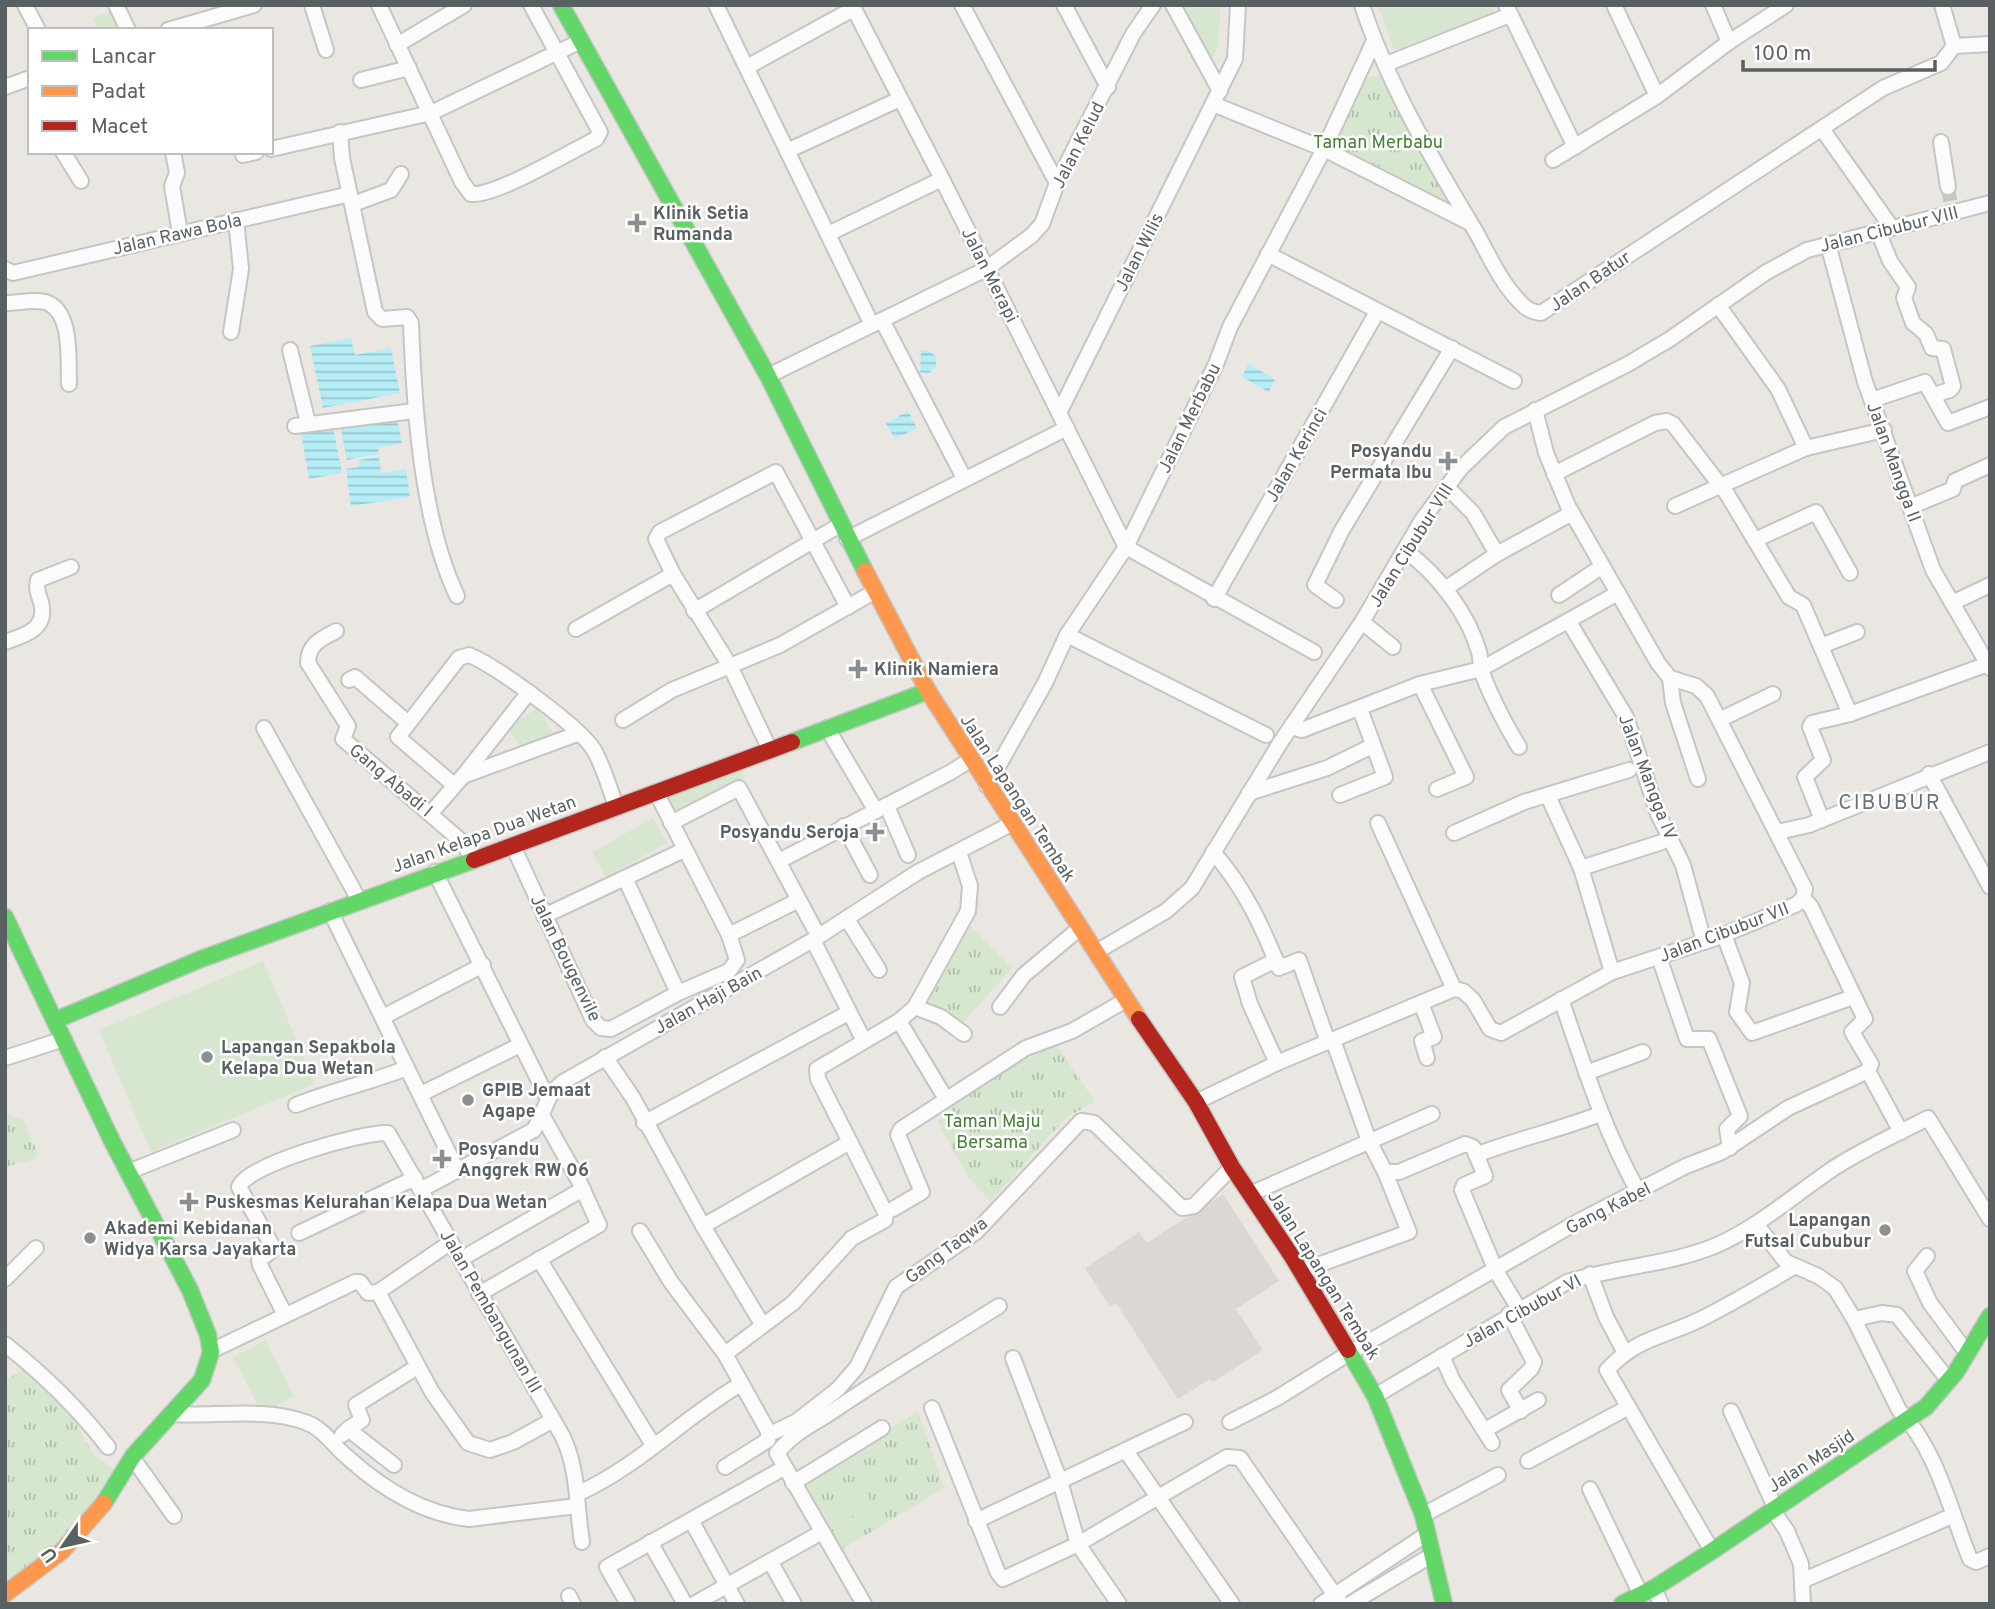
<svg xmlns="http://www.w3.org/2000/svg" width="1995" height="1609" font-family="Overpass,sans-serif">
<defs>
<pattern id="grass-tufts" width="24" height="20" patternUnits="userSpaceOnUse" patternTransform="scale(1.75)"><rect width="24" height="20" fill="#d7e6ce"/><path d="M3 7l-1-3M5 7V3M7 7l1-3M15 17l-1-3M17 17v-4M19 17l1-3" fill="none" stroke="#b1beab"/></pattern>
<pattern id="water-rules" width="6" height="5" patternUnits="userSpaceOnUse" patternTransform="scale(1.75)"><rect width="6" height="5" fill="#b5edf7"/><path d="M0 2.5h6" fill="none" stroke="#96c3cb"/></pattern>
</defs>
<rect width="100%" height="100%" fill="#eae7e3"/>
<path fill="#dcd7d2" d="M1223,1194L1279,1281L1236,1309L1263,1350L1213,1382L1210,1379L1178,1399L1116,1303L1110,1307L1085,1268L1139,1232L1147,1243Z"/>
<g fill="url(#grass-tufts)">
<path d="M1384,73L1395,93L1393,105L1403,111L1449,198L1432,206L1331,158L1364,79Z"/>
<path d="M966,922L1012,968L960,1026L920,1003Z"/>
<path d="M1056,1044L1095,1102L1067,1117L991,1201L968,1177L937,1121L952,1113V1106L997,1075Z"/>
<path d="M5,1114L23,1120L38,1153L32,1160L5,1167Z"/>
<path d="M25,1368L74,1420L93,1454L123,1475L73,1543L38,1560L5,1584V1381Z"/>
<path d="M918,1411L944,1488L841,1550L803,1483Z"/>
</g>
<g fill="#d7e6ce">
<path d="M1173,5H1220L1219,46L1205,68Z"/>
<path d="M1378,5H1492L1495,13L1394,50Z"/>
<path d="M114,10L123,30H98L93,18Z"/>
<path d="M538,708L554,735L524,754L507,727Z"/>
<path d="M741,766L744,776L739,786L682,812L666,808L660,794Z"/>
<path d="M653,818L667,843L606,877L592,852Z"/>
<path d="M263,961L315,1084L151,1152L99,1030Z"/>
<path d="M265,1340L294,1396L262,1413L233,1357Z"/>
<path d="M863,1488L873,1505L838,1524L829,1507Z"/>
</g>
<g fill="url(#water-rules)">
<path d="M351,338L355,355L391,348L400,393L323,408L310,346Z"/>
<path d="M921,350L930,351L936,357V366L929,373L920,372Z"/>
<path d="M1248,364L1275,379L1269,392L1242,377Z"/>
<path d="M908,411L917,428L895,439L886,423Z"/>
<path d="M396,414L402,443L378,448L379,454L347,460L340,425Z"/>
<path d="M332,422L342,473L309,479L300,428Z"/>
<path d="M379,457L381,473L406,469L410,497L351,506L346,469L359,467V460Z"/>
</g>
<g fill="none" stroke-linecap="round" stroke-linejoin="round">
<path stroke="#c6c5c3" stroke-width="14" stroke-dasharray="14 7" stroke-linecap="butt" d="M1948,187L1951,206"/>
<g stroke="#c5c6c4" stroke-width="18">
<g id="street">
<path d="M25,5L38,30"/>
<path d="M116,5L128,30"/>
<path d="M312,5L326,50"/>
<path d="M379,5L462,182L471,194C497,196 569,152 596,139L600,132L531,5"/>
<path d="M716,5L872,325"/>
<path d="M852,5L942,179L1126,547L1314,652"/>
<path d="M962,5L1057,183"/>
<path d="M1064,5L1108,87"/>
<path d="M1173,5L1220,91"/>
<path d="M1362,5C1387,81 1429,154 1470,222C1487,249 1498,281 1522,304C1527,310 1533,312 1541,313L1883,88L1941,63L1954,46"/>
<path d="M1506,5L1575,147"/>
<path d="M1614,5L1657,96"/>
<path d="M1713,5L1729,42"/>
<path d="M1942,5L1954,46"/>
<path d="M168,30L254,5"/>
<path d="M397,45L464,5"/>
<path d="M1954,46L1990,44"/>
<path d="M1386,64L1510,15"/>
<path d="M747,67L853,9"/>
<path d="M361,80L409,68"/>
<path d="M5,87L30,78"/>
<path d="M1213,104L1324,149L1470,223"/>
<path d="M1822,129L1892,228"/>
<path d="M340,132L342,158L375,312L382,319L407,317L411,323C414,406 421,520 457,596"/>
<path d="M1941,142L1948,187"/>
<path d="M271,149L431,113L581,41"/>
<path d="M787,151L900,99"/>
<path d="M63,152L81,181"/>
<path d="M173,152L177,173L172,186L180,233"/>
<path d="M243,155L256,152"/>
<path d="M1553,160L1657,96L1729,42L1786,5"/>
<path d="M353,204L391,190L401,174"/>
<path d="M1878,231L1890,261L1908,287L1904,298L1913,323L1926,334L1932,348L1943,349L1953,386L1950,390L1934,395"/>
<path d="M828,234L942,179"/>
<path d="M1828,244L1865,382L1933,570L1990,668"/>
<path d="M1268,254L1514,381"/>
<path d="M5,269L13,273L350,194"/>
<path d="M5,303C18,303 33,299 45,302C73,310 68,361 69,384"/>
<path d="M1718,305L1778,389L1806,448"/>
<path d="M882,320L964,478"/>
<path d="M231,332L241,269L236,220"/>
<path d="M290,350L308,423"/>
<path d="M768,376L986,269L1031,236L1042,224L1057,183L1133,34L1153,5"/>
<path d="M1872,400L1925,382L1948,423L1990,407"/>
<path d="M1059,413L1235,59L1238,5"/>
<path d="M295,426L414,411"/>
<path d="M1554,474L1655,423L1667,421L1673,424L1727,494L1789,597L1803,605L1850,714"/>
<path d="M1447,487L1473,513L1497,554"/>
<path d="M1675,506L1806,448L1884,430"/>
<path d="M1910,507L1953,489L1955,481L1990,465"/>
<path d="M847,539L1067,428"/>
<path d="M1755,540L1816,512L1850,573"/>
<path d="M1406,551C1438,575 1468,613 1479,652C1481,659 1480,667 1482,673C1492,699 1505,724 1519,747"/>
<path d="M673,574L656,539L660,532L776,472L848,607"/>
<path d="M1445,589L1497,554L1572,513"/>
<path d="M1559,595L1601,567"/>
<path d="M1214,599L1377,312"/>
<path d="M1336,600L1315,585L1342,530L1452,348"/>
<path d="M1952,603L1990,585"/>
<path d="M694,611L840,525"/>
<path d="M1362,622L1393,647"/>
<path d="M1569,622L1626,717L1658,814L1683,865L1704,942"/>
<path d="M576,629L673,574L730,666L780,645L874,592"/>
<path d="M336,631C321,639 308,644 308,663L348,726L343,739L460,840L471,855V861"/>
<path d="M1067,635L1266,735"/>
<path d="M5,642C26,635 48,629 41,602C38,594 36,588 38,580L71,567"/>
<path d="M1821,646L1857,632"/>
<path d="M1670,678L1673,703L1698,779"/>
<path d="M349,680L355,677L407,722"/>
<path d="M1420,684L1466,777L1437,789"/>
<path d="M1721,719L1773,694"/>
<path d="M623,720L672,690L730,666L770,750"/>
<path d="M1291,727L1302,730L1420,684L1481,669L1618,593"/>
<path d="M264,728L359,900"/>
<path d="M827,728L876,811"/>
<path d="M1929,774L1990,887"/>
<path d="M464,775L529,692"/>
<path d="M454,785L398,737L459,658L469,655C496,666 579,726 594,750C604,768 609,787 616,806"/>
<path d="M987,786L1045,683L1067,635L1126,547L1216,364L1230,327L1324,149L1374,41"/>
<path d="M1249,793L1327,768L1372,746"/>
<path d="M1340,795L1385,777L1360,709"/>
<path d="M1548,796L1581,868L1612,972"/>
<path d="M887,806L908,855"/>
<path d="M431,813L463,776L577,734"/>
<path d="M1822,820L1805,777L1823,760L1810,727L1812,723L1850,714L1988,664"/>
<path d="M671,823L739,788L814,928"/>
<path d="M1378,823L1454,989"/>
<path d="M844,826L870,875"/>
<path d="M1778,832L1809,825L1990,752"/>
<path d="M1454,833L1524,802L1629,770"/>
<path d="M513,846L593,1020L601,1028L611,1029L678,993L729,971L737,960L729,935L656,792"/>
<path d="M1213,852C1244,887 1262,926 1279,968L1299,960L1328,1042"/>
<path d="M779,861L951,772L970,760"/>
<path d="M1581,868L1662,842"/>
<path d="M435,872L548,1099"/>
<path d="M625,878L678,993"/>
<path d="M1803,898L1811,907L1865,1019L1852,1032L1871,1064L1868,1071"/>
<path d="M330,911L457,1170"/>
<path d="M544,916L684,850"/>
<path d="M847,919L879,970"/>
<path d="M729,935L797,901"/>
<path d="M1724,935L1742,983L1737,1012L1752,1033L1853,997"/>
<path d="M813,940L864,1041"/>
<path d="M1096,952L1166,911L1192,888L1280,743L1362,622L1422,520L1461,468L1504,427L1628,364L1670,339L1765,273L1807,250L1990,203"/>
<path d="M1659,957L1687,1039H1709L1740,1116L1727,1129L1730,1148"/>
<path d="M1276,960L1242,977L1250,1004L1277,1063"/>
<path d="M1561,999C1584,1066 1604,1131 1639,1193"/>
<path d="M1421,1003L1434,1037L1422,1041L1427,1058"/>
<path d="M915,1007L941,1017L964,1034"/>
<path d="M1000,1007L1024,975L1080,928"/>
<path d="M383,1017L483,965"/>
<path d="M899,1021L946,1099"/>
<path d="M1333,1040L1369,1141L1385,1172H1399L1465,1144L1473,1147L1485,1176L1464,1185L1462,1190L1496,1271L1519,1309"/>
<path d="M605,1057L633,1098L703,1226L762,1324"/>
<path d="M5,1058L64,1039"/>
<path d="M1868,1071L1901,1132"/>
<path d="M1586,1073L1643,1052"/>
<path d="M421,1094L520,1045"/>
<path d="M1196,1102L1277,1063L1454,989L1463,991L1473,1000L1490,1029L1501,1033L1612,972L1716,938L1797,904L1803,898L1805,889L1707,696L1696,686L1670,678L1658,663L1568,506L1546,453L1535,410"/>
<path d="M296,1105C333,1090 369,1083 407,1068"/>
<path d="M644,1123L848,1013"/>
<path d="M1476,1155C1517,1139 1559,1130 1600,1114"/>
<path d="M128,1172L233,1130"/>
<path d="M422,1189L534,1130L552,1092L563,1082L813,940L918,872L1011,824"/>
<path d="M1250,1194L1432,1114"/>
<path d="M893,1209L922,1192L898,1135L901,1129L1026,1048L1072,1031L1126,1000"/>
<path d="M1756,1224L1786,1262L1818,1276L1835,1288L1854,1319L1899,1410C1937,1450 1950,1510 1970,1559L1976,1562L1990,1556"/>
<path d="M703,1226L850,1142L818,1079L817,1069L899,1021L915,1007L968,911L970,886L959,852"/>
<path d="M640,1231L671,1282L725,1354L768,1431V1440L725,1467"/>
<path d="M299,1233L415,1178"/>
<path d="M1927,1256L1915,1271L1930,1303L1967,1353"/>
<path d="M461,1259L583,1189"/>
<path d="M539,1259L653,1445"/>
<path d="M1301,1271L1409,1232L1385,1172"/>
<path d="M1590,1274L1606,1317L1625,1353"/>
<path d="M5,1279L36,1248"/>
<path d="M378,1292L432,1392L468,1443L490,1450L513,1442L553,1420"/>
<path d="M479,1294L599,1225L579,1181L543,1117"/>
<path d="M1509,1314L1534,1362L1531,1369L1509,1390L1521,1411"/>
<path d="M285,1315L260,1265L259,1260L274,1249L239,1187C248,1164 362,1132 388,1133L563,1437C579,1472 576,1505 582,1542"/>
<path d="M1854,1319L1882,1313L1897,1315L1949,1381"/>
<path d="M5,1344C44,1375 78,1408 108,1447"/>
<path d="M211,1351L355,1282H360L368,1293L378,1292L451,1242"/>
<path d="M725,1354L793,1303L852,1238L885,1220L886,1214L850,1142"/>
<path d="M1442,1356L1453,1381L1492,1443"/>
<path d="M1013,1358L1060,1481L1078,1544L1119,1604"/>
<path d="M1375,1396L1567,1282C1617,1266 1670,1265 1717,1245C1760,1226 1795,1194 1834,1168C1863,1149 1897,1134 1928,1118L1990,1219"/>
<path d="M932,1408L998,1573L1003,1579L1078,1544L1227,1457L1240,1458L1341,1604"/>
<path d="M1731,1411L1775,1507"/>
<path d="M171,1414C214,1417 264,1407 305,1422C323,1428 333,1445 346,1456C380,1487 423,1514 469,1519L577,1506"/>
<path d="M1230,1422L1277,1398L1351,1352L1579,1221L1686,1166L1722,1152L1788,1108L1868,1071"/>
<path d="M348,1429L362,1420L356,1405L417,1367"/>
<path d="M1485,1430L1538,1400"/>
<path d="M342,1435L348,1429L394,1465"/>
<path d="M768,1435L797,1421L838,1389L857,1367L896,1287L976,1232L1081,1121L1094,1123L1182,1208L1194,1206L1232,1167"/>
<path d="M1126,1451L1232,1604"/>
<path d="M132,1457L174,1516"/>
<path d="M1528,1461L1627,1408"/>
<path d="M793,1483L882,1428"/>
<path d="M1590,1489L1641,1595"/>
<path d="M579,1493C639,1466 684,1417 741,1384"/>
<path d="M1772,1509L1787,1531L1801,1564L1803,1604"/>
<path d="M1423,1515L1498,1475"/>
<path d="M691,1520L737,1604"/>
<path d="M976,1521L1185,1422"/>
<path d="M650,1542L685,1604"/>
<path d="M1712,1551L1607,1370C1638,1336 1667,1337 1705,1317C1735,1302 1764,1284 1794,1267"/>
<path d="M770,1561L794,1604"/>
<path d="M1804,1580L1952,1516"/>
<path d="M1654,1588L1661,1604"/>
<path d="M569,1596L573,1604"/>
<path d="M628,1604L607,1567L784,1468"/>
<path d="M694,1604L822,1532"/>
<path d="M864,1604L777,1453C796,1430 813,1425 836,1409C889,1373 945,1340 999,1306"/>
<path d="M1321,1604L1427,1534"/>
<path d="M1350,1604L1432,1555"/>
</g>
</g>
<g stroke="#c5c6c5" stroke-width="19">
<g id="fast">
<path d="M561,5L768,376L865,571"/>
<path d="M792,742L928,691"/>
<path d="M5,917L113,1143L190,1290L208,1335L211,1352L202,1380L133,1456L104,1503"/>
<path d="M56,1020L201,959L474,860"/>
<path d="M1348,1350L1375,1396L1423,1515L1444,1604"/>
<path d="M1622,1604L1654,1588L1712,1551L1926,1407L1956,1372L1990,1316"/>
</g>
</g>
<g stroke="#c5c6c5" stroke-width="19">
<g id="slow">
<path d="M865,571L928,691L1139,1019"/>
<path d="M5,1594L62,1551L104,1503"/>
</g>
</g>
<g stroke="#c5c6c5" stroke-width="19">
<g id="jam">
<path d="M474,860L792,742"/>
<path d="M1139,1019L1196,1102L1232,1167L1291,1255L1348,1350"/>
</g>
</g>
<use href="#street" stroke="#fcfbfb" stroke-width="14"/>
<use href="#fast" stroke="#63d668" stroke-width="16"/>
<use href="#slow" stroke="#ff974d" stroke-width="16"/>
<use href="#jam" stroke="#b3261e" stroke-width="16"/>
</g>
<g fill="#8c8f8f" stroke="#fff" stroke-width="2.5">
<path d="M633.5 212.5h7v7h7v7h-7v7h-7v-7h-7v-7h7z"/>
<path d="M1444.5 450.5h7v7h7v7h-7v7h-7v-7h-7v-7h7z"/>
<path d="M854.5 658.5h7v7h7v7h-7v7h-7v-7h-7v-7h7z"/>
<path d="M871.5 821.5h7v7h7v7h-7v7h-7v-7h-7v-7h7z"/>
<circle cx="207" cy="1057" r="7"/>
<circle cx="468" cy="1100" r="7"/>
<path d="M438.5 1148.5h7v7h7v7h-7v7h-7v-7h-7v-7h7z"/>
<path d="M185.5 1191.5h7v7h7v7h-7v7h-7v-7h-7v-7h7z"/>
<circle cx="1885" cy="1230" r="7"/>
<circle cx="90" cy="1238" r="7"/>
</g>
<g text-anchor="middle" stroke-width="5" stroke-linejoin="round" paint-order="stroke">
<g font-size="18" fill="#438131" stroke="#fff">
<text x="1378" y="148">Taman Merbabu</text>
<text x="992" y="1127">Taman Maju<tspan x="992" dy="21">Bersama</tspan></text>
</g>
<g font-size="18" fill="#596062" stroke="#fff">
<text transform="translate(1078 145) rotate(-63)" y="6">Jalan Kelud</text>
<text transform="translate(1889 229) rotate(-14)" y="6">Jalan Cibubur VIII</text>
<text transform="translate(177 234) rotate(-13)" y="6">Jalan Rawa Bola</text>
<text transform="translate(1139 252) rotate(-63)" y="6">Jalan Wilis</text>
<text transform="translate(990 275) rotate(63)" y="6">Jalan Merapi</text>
<text transform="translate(1590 281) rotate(-34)" y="6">Jalan Batur</text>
<text transform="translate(1189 418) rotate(-64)" y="6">Jalan Merbabu</text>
<text transform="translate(1296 455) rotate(-60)" y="6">Jalan Kerinci</text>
<text transform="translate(1894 462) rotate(70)" y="6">Jalan Mangga II</text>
<text transform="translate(1411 545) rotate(-58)" y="6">Jalan Cibubur VIII</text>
<text transform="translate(1648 777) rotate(69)" y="6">Jalan Mangga IV</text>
<text transform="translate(391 780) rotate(40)" y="6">Gang Abadi I</text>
<text transform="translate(1018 798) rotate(57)" y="6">Jalan Lapangan Tembak</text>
<text transform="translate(484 834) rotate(-20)" y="6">Jalan Kelapa Dua Wetan</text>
<text transform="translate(1724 932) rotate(-21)" y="6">Jalan Cibubur VII</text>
<text transform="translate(566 958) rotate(64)" y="6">Jalan Bougenvile</text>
<text transform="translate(708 1000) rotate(-29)" y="6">Jalan Haji Bain</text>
<text transform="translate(1608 1208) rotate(-27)" y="6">Gang Kabel</text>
<text transform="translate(946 1250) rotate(-37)" y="6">Gang Taqwa</text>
<text transform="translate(1324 1275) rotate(58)" y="6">Jalan Lapangan Tembak</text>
<text transform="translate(491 1311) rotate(60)" y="6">Jalan Pembangunan III</text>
<text transform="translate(1522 1311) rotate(-29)" y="6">Jalan Cibubur VI</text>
<text transform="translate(1811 1461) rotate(-33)" y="6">Jalan Masjid</text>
</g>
<g font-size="18" font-weight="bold" fill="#596062" stroke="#fff" text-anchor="start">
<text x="653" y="219">Klinik Setia<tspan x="653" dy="21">Rumanda</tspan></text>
<text x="1432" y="457" text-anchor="end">Posyandu<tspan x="1432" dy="21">Permata Ibu</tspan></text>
<text x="874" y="675">Klinik Namiera</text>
<text x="859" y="838" text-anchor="end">Posyandu Seroja</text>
<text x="221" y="1053">Lapangan Sepakbola<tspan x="221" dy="21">Kelapa Dua Wetan</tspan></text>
<text x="482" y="1096">GPIB Jemaat<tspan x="482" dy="21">Agape</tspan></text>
<text x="458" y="1155">Posyandu<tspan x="458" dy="21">Anggrek RW 06</tspan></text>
<text x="205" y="1208">Puskesmas Kelurahan Kelapa Dua Wetan</text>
<text x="1871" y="1226" text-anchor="end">Lapangan<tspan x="1871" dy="21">Futsal Cububur</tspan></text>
<text x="104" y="1234">Akademi Kebidanan<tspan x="104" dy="21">Widya Karsa Jayakarta</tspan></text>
</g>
<g font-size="21" letter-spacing="2" fill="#6a7274" stroke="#fff">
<text x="1890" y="809">CIBUBUR</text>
</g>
</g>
<rect width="1995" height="1609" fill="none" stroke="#596062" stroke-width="14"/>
<rect x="28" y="28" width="245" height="126" fill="#ffffff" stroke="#bdbfc0" stroke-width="2"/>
<rect x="42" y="51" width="35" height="10" fill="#63d668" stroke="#bdbfc0" stroke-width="2"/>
<text x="91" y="63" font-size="21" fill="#596062">Lancar</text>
<rect x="42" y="86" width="35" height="10" fill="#ff974d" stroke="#bdbfc0" stroke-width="2"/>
<text x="91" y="98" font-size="21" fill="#596062">Padat</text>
<rect x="42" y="121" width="35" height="10" fill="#b3261e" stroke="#bdbfc0" stroke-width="2"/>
<text x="91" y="133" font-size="21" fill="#596062">Macet</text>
<g transform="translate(63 1546) rotate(236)" stroke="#ffffff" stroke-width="5" paint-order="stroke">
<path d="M0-5L12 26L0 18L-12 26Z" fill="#596062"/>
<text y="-10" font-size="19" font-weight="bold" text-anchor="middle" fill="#596062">U</text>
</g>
<path d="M1743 60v10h192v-10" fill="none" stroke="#596062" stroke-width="3.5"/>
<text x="1754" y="60" font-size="21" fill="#596062" stroke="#ffffff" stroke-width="5" paint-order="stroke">100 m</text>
</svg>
